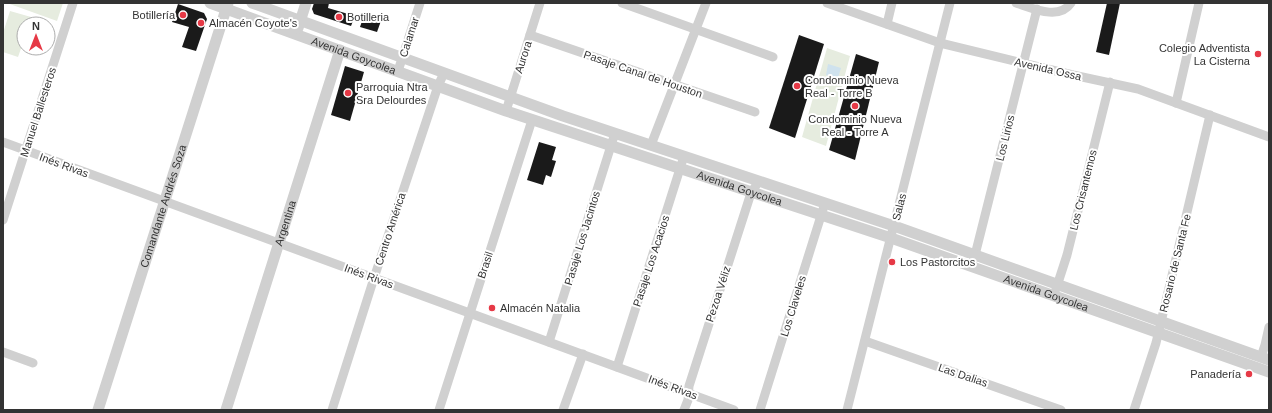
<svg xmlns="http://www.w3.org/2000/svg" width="1272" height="413" font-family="Helvetica,sans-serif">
<rect width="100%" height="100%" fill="#fff"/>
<g fill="#e6ecdf">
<path d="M7,3H63L57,21Z"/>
<path d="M10,11L31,17L29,24H24V40L18,57L3,52V33Z"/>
<path d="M827,48L850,56L826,146L802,137Z"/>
</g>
<path fill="#cfe2ee" d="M828,64L841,68L838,78L826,75Z"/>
<g fill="#1a1a1a">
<path d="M314,3H329L328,8L355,16L351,26L314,14L312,9Z"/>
<path d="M1107,3H1120L1109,55L1096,52Z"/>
<path d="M178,4L204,13L207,19L196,51L182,47L189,27L172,22Z"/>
<path d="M365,12L382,18L377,32L360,27Z"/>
<path d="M799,35L824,44L795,138L769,128Z"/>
<path d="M856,54L879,62L855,160L829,150Z"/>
<path d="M345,66L364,72L350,121L331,115Z"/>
<path d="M539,142L556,147L552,160L556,161L551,177L546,175L543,185L527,180Z"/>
</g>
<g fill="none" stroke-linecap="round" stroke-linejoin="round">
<g stroke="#d0d0d0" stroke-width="9">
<path d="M622,3L773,57"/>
<path d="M827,3L940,43L1073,75L1138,89L1269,137"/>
<path d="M1016,3C1032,8 1059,21 1071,3"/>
<path d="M887,24L892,3"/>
<path d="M530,35L755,112"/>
<path d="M398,71L420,3"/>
<path d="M1176,103L1199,3"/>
<path d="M506,111L540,3"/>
<path d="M3,142L734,410"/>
<path d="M651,145L706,3"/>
<path d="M3,220L73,3"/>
<path d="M971,266L975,255L1037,9"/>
<path d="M1056,289L1067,255L1110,82"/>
<path d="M865,341L1061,410"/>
<path d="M549,342L615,133"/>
<path d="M3,352L33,363"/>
<path d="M1261,357L1265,345L1269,327"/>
<path d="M617,367L684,156"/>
<path d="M332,410L374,278L438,86L444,73"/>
<path d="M439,410L532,120"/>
<path d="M563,410L583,354"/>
<path d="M684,410L688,400L689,386L751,193L759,181"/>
<path d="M760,410L825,203"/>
<path d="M847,410L950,3"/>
<path d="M1134,410L1156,343L1210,115"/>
</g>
<g stroke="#d0d0d0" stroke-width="11">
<path id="s1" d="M210,3L506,111L891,238L1269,372"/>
<path d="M252,3L563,116L894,226L1269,360"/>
<path d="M298,28L306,3"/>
<path id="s2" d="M98,410L228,3"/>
<path id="s3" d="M226,410L340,50"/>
</g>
</g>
<g fill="#e63946" stroke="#fff" stroke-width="1.5">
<circle cx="183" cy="15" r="4"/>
<circle cx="339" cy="17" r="4"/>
<circle cx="201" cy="23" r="4"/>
<circle cx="1258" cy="54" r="4"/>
<circle cx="797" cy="86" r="4"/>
<circle cx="348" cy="93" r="4"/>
<circle cx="855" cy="106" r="4"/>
<circle cx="892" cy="262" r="4"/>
<circle cx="492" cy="308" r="4"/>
<circle cx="1249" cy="374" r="4"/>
</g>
<g text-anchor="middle" stroke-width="4" stroke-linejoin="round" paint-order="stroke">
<g font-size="11" fill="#333" stroke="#fff" text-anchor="start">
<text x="175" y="19" text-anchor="end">Botillería</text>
<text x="347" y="21">Botilleria</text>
<text x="209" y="27">Almacén Coyote's</text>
<text x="1250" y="52" text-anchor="end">Colegio Adventista<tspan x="1250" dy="13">La Cisterna</tspan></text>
<text x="805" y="84">Condominio Nueva<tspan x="805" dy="13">Real - Torre B</tspan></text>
<text x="356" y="91">Parroquia Ntra<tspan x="356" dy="13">Sra Delourdes</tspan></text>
<text x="855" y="123" text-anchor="middle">Condominio Nueva<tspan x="855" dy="13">Real - Torre A</tspan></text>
<text x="900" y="266">Los Pastorcitos</text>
<text x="500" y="312">Almacén Natalia</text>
<text x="1241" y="378" text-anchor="end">Panadería</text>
</g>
<g font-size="11" fill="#333" stroke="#fff">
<text transform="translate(409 37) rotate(-72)" y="4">Calamar</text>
<text dy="4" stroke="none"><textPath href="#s1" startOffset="153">Avenida Goycolea</textPath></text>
<text transform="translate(523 57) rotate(-72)" y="4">Aurora</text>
<text transform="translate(1048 69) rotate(13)" y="4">Avenida Ossa</text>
<text transform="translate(643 74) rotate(19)" y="4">Pasaje Canal de Houston</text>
<text transform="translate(38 112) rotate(-72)" y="4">Manuel Ballesteros</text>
<text transform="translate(1005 138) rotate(-76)" y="4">Los Lirios</text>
<text transform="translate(64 165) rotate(20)" y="4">Inés Rivas</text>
<text dy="4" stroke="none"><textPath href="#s1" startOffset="561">Avenida Goycolea</textPath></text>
<text transform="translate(1083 190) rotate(-76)" y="4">Los Crisantemos</text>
<text dy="4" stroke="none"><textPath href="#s2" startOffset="214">Comandante Andrés Soza</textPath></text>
<text transform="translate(899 207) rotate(-76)" y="4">Salas</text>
<text dy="4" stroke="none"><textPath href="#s3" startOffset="196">Argentina</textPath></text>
<text transform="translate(390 229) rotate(-72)" y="4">Centro América</text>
<text transform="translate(582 238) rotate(-73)" y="4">Pasaje Los Jacintos</text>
<text transform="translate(651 261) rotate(-72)" y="4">Pasaje Los Acacios</text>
<text transform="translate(1175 263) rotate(-76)" y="4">Rosario de Santa Fe</text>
<text transform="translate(485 265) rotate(-72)" y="4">Brasil</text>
<text transform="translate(369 276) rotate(20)" y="4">Inés Rivas</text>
<text dy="4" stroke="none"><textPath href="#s1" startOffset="885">Avenida Goycolea</textPath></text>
<text transform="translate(718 294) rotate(-72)" y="4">Pezoa Véliz</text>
<text transform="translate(793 306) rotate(-73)" y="4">Los Claveles</text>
<text transform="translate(963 375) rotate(19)" y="4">Las Dalias</text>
<text transform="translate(673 387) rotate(20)" y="4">Inés Rivas</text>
</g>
</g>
<rect width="1272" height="413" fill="none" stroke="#333333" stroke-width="8"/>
<g transform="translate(36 36)"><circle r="19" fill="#ffffff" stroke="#adadad"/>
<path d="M0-3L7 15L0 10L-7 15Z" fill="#e63946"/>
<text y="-6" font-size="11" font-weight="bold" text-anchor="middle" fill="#333333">N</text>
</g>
</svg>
